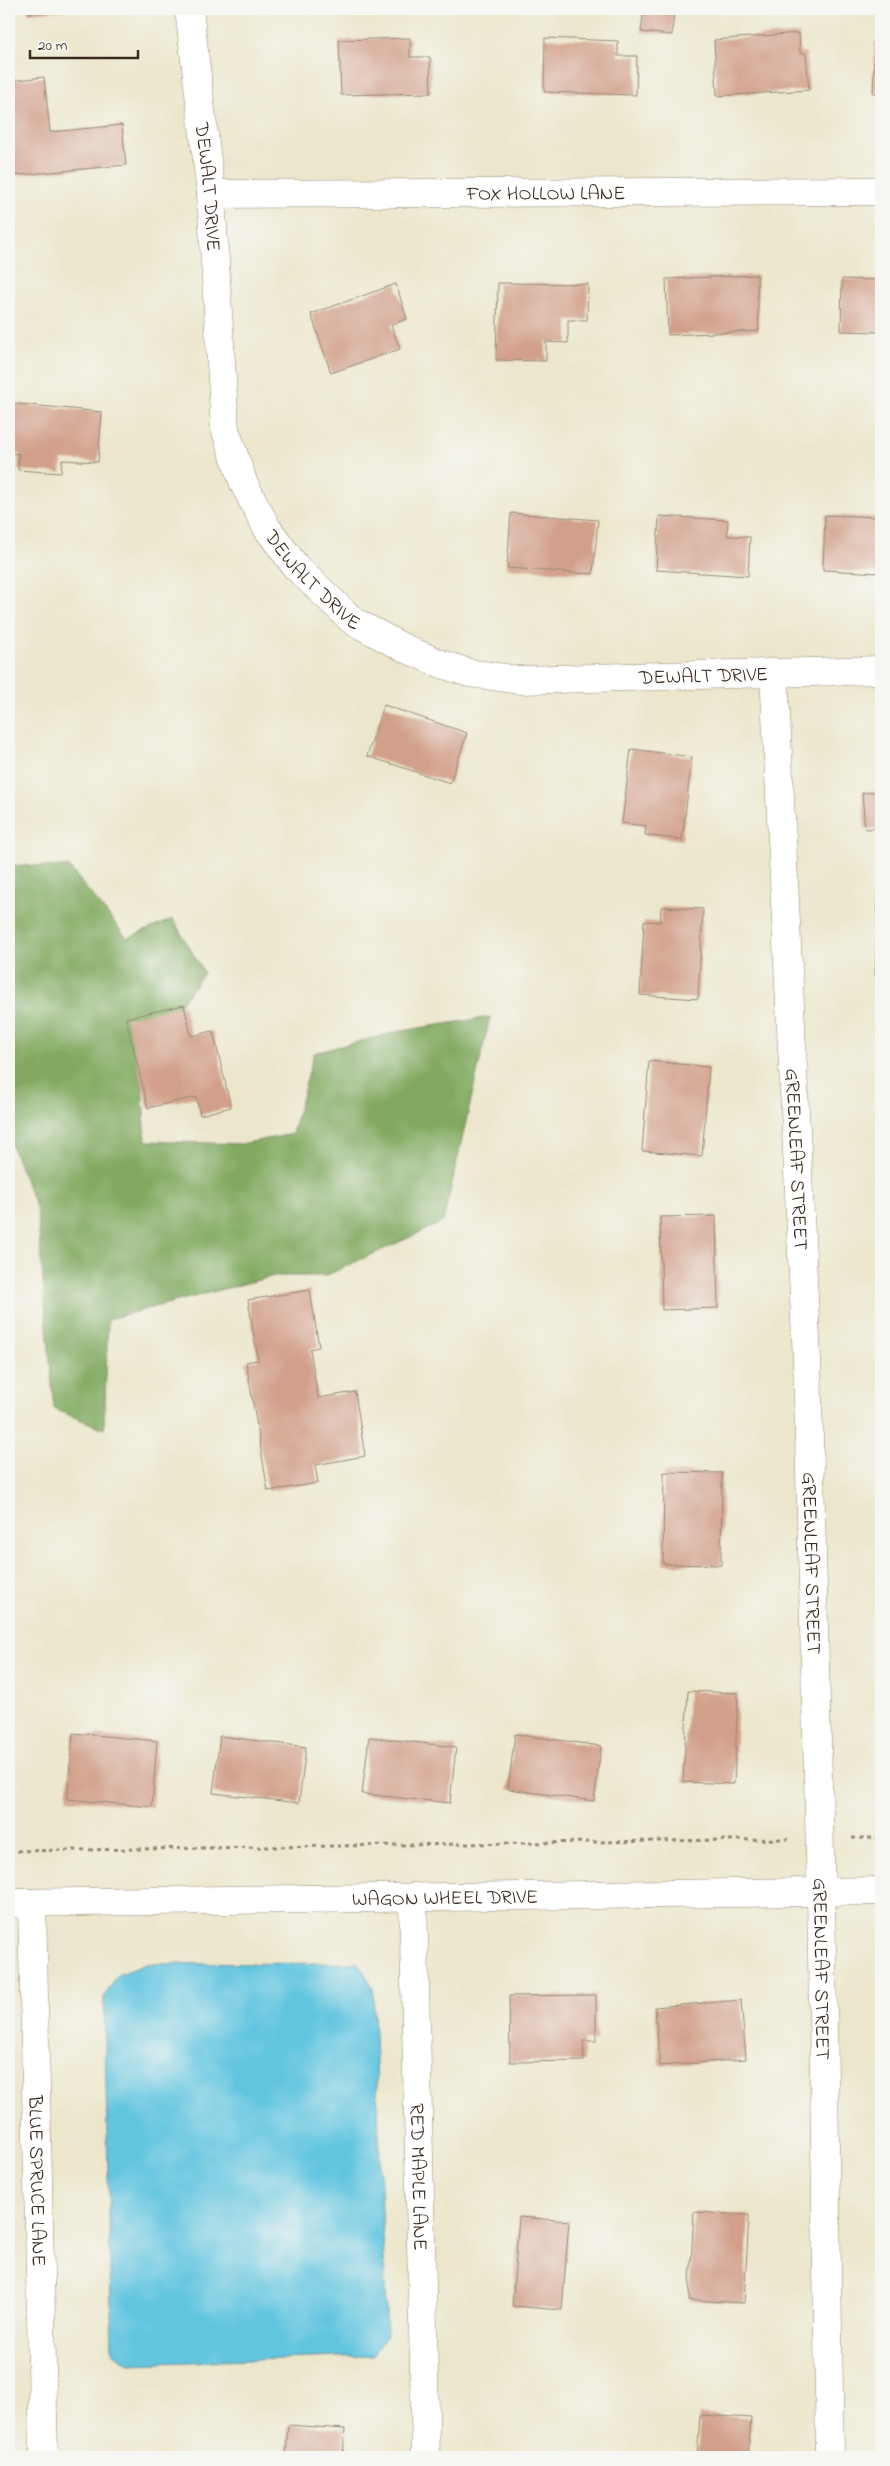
<svg xmlns="http://www.w3.org/2000/svg" width="890" height="2466" font-family="'Indie Flower',sans-serif">
<rect width="100%" height="100%" fill="#f6f6f2"/>
<filter id="ink" filterUnits="userSpaceOnUse"><feTurbulence type="fractalNoise" baseFrequency=".02" numOctaves="2"/><feDisplacementMap in="SourceGraphic" scale="10" xChannelSelector="R" yChannelSelector="G"/><feConvolveMatrix kernelMatrix="1 2 1 2 8 2 1 2 1" color-interpolation-filters="sRGB"/></filter>
<filter id="wash" filterUnits="userSpaceOnUse"><feTurbulence type="fractalNoise" baseFrequency=".0096" numOctaves="4" result="noise"/><feDisplacementMap in="SourceGraphic" scale="20" xChannelSelector="R" yChannelSelector="G"/><feGaussianBlur stdDeviation="1.12" result="paint"/><feColorMatrix in="noise" values="0 0 0 0 0 0 0 0 0 0 0 0 0 0 0 0 0 1.4 0 .05"/><feComposite in="paint" operator="in"/></filter>
<g filter="url(#wash)">
<rect width="100%" height="100%" fill="#ece7cc"/>
<path fill="#81aa61" stroke="#5e6a40" d="M9,865L69,867L127,938L173,919L204,973L140,1056L146,1141L241,1144L292,1134L314,1053L400,1031L490,1017L443,1222L325,1276H274L108,1319L104,1429L54,1409L37,1210L9,1139Z"/>
<path fill="#62c5e0" stroke="#4e787f" d="M358,1963L373,1987L387,2335L373,2356L128,2364L112,2351L104,1997L118,1975L146,1964Z"/>
<g id="blocks">
<g fill="#d2a08a">
<path d="M28,9H64L65,10L28,13Z"/>
<path d="M644,9H674L672,35L641,32Z"/>
<path d="M799,33L800,53H806L809,90L717,96L714,40Z"/>
<path d="M410,38V57H430L431,93L341,95L339,40Z"/>
<path d="M545,38L618,41V56H637L636,95L544,92Z"/>
<path d="M875,42H881V93H873Z"/>
<path d="M44,77L50,132L122,125L126,165L9,176V81Z"/>
<path d="M757,275L759,331L668,335L666,279Z"/>
<path d="M842,279L881,280V332L841,331Z"/>
<path d="M498,283L588,284L587,320H568V343L546,342V361L496,360Z"/>
<path d="M396,284L407,319L391,325L400,349L331,373L311,314Z"/>
<path d="M9,403L102,412L98,462L62,460L61,473L18,470L19,454L9,453Z"/>
<path d="M511,513L598,520L593,574L507,568Z"/>
<path d="M825,515L881,517V573L823,570Z"/>
<path d="M659,516L728,520L727,536L750,537L748,576L656,570Z"/>
<path d="M384,705L467,733L450,783L367,756Z"/>
<path d="M631,749L692,757L682,840L645,835L646,826L622,823Z"/>
<path d="M881,791V828L865,829L862,793Z"/>
<path d="M878,893H881V976H875Z"/>
<path d="M661,907L703,909L698,999L640,995L644,921L660,922Z"/>
<path d="M184,1005L191,1036L213,1031L231,1107L200,1115L196,1097L148,1108L126,1018Z"/>
<rect x="878" y="1038" width="3" height="90"/>
<path d="M649,1061L709,1067L702,1156L642,1151Z"/>
<path d="M716,1216L718,1308L662,1310L660,1217Z"/>
<path d="M310,1290L319,1347L310,1349L318,1398L355,1392L365,1456L315,1465L318,1483L268,1491L246,1362L258,1360L248,1300Z"/>
<path d="M664,1472L722,1473L721,1565L663,1564Z"/>
<path d="M688,1691L738,1693L734,1784L683,1782Z"/>
<path d="M73,1733L157,1741L152,1807L67,1799Z"/>
<path d="M515,1734L601,1746L594,1801L508,1789Z"/>
<path d="M220,1736L306,1747L299,1803L213,1793Z"/>
<path d="M369,1737L456,1747L450,1803L362,1794Z"/>
<path d="M596,1995V2041H583L584,2061L510,2062L509,1996Z"/>
<path d="M741,2000L746,2059L660,2066L655,2007Z"/>
<path d="M694,2212L749,2215L744,2303L689,2300Z"/>
<path d="M519,2217L569,2221L562,2310L512,2306Z"/>
<path d="M700,2415L751,2418L748,2457H697Z"/>
<path d="M288,2425L345,2429L343,2457H286Z"/>
</g>
</g>
</g>
<g filter="url(#ink)">
<use href="#blocks" fill-opacity="0" stroke="#948875" stroke-width="1"/>
<g fill="none" stroke-linecap="round" stroke-linejoin="round">
<g stroke="#948875" stroke-width="29">
<g id="street">
<path id="s1" d="M189,9L211,194L225,429L244,484L267,528L296,567L353,621L404,648L439,663L469,673L520,680L881,670"/>
<path id="s2" d="M211,194L881,191"/>
<path id="s3" d="M774,672L807,1360L821,1892L830,2457"/>
<path id="s4" d="M413,1897L426,2457"/>
<path id="s5" d="M9,1903L881,1891"/>
<path id="s6" d="M32,1903L44,2457"/>
</g>
</g>
<g stroke="#948875" stroke-width="3" stroke-dasharray="4 4" stroke-linecap="butt">
<path d="M852,1838H881"/>
<path d="M9,1851L788,1839"/>
</g>
<use href="#street" stroke="#fff" stroke-width="28"/>
</g>
</g>
<g text-anchor="middle" stroke-width="5" stroke-linejoin="round" paint-order="stroke">
<g font-size="20" fill="#3b2a1e" stroke="#f6f6f2">
<text dy="7" stroke="none"><textPath href="#s1" startOffset="179">DEWALT DRIVE</textPath></text>
<text dy="7" stroke="none"><textPath href="#s2" startOffset="335">FOX HOLLOW LANE</textPath></text>
<text dy="7" stroke="none"><textPath href="#s1" startOffset="599">DEWALT DRIVE</textPath></text>
<text dy="7" stroke="none"><textPath href="#s1" startOffset="1019">DEWALT DRIVE</textPath></text>
<text dy="7" stroke="none"><textPath href="#s3" startOffset="488">GREENLEAF STREET</textPath></text>
<text dy="7" stroke="none"><textPath href="#s3" startOffset="892">GREENLEAF STREET</textPath></text>
<text dy="7" stroke="none"><textPath href="#s5" startOffset="436">WAGON WHEEL DRIVE</textPath></text>
<text dy="7" stroke="none"><textPath href="#s3" startOffset="1298">GREENLEAF STREET</textPath></text>
<text dy="7" stroke="none"><textPath href="#s4" startOffset="280">RED MAPLE LANE</textPath></text>
<text dy="7" stroke="none"><textPath href="#s6" startOffset="278">BLUE SPRUCE LANE</textPath></text>
</g>
</g>
<rect width="890" height="2466" fill="none" stroke="#f6f6f2" stroke-width="30"/>
<path d="M30 50v8h108v-8" fill="none" stroke="#3b2a1e" stroke-width="2.5"/>
<text x="38" y="50" font-size="15" fill="#3b2a1e" stroke="#f6f6f2" stroke-width="4" paint-order="stroke">20 m</text>
</svg>
